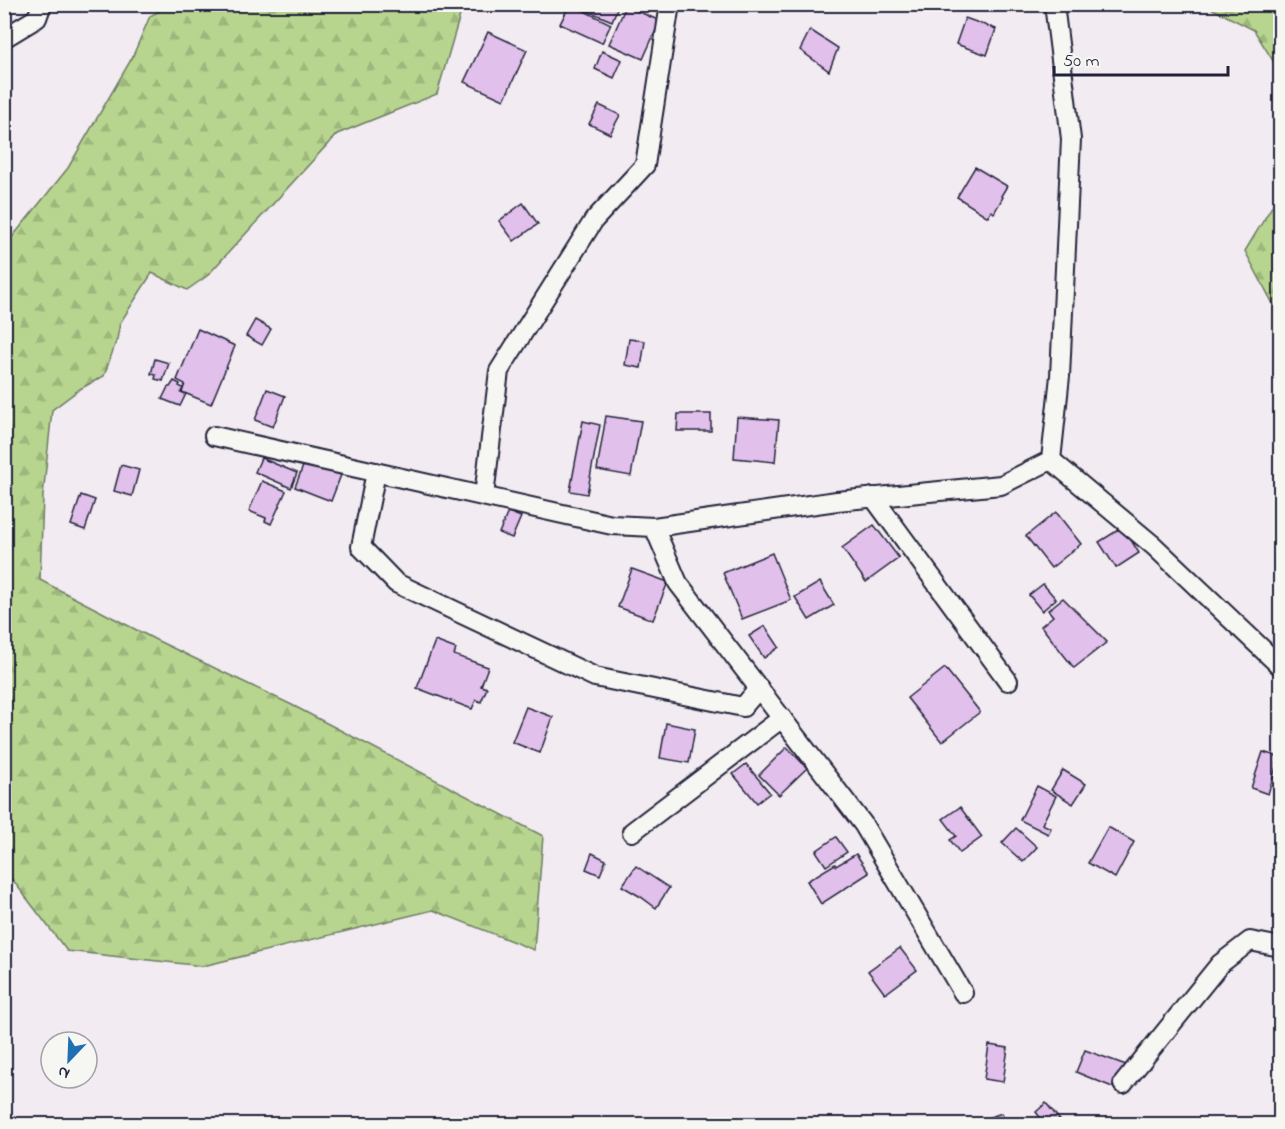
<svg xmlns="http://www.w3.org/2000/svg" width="1285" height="1129" font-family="'Indie Flower',sans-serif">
<defs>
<pattern id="forest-firs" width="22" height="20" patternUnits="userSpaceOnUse" patternTransform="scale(1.5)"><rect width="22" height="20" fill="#b7d58e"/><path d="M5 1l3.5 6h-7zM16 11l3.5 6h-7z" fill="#9db77b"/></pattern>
</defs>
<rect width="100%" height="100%" fill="#f2ebf1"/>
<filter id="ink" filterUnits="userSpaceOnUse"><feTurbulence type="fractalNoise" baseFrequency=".0167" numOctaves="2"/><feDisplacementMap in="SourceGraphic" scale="12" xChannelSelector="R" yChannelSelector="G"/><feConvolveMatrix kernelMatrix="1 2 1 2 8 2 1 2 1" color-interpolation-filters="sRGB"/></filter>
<g filter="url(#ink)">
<g fill="url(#forest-firs)" stroke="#6c7c64" stroke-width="1.5">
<path d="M171,5H463L437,94L337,134L207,276L187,290L152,273L120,323L117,339L104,376L80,389L52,410L43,496L40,580L156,640L292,705L543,836L534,950L433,910L203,966L67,951L5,870V246L68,168L132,58L150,16Z"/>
<path d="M1205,5H1280V72L1254,30Z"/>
<path d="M1280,193V317L1245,251Z"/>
</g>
<g fill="#e1c0ec" stroke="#22223b" stroke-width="1.5">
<path d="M570,4L611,24L602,43L560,24Z"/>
<path d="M572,4H619L612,21Z"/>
<path d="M626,6L660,21L643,59L609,44Z"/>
<path d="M965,18L996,29L987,55L956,44Z"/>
<path d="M810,30L838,48L829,71L800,50Z"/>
<path d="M488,32L527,50L504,100L464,82Z"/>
<path d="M602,51L622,60L614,78L595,69Z"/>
<path d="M599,105L620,115L610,134L589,124Z"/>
<path d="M975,167L1007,186L1001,196L1003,197L994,213L991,211L988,217L957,197Z"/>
<path d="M523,203L538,224L514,241L499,221Z"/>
<path d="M255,320L271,329L262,345L246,336Z"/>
<path d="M198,329L235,346L211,404L182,392L185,384L177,380Z"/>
<path d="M629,339L645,341L641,368L625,365Z"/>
<path d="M155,359L169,363L163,381L155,379L156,375L151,374Z"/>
<path d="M174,381L180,384L179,386L183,388L181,392L186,394L180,406L162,399L168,387H170Z"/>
<path d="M267,389L285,396L273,427L255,420Z"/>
<path d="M678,414H711V431H677Z"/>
<path d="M606,416L641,421L631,476L597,470Z"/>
<path d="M737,417L779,420L775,462L734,458Z"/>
<path d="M583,421L600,425L587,494L570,491Z"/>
<path d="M261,458L297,473L291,488L255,472Z"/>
<path d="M305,461L341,475L331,501L295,487Z"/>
<path d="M121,465L139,470L132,496L114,491Z"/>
<path d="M262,481L286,491L271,524L265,521L266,518L249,511Z"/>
<path d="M81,495L95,500L85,530L71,525Z"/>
<path d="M508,512L521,517L512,538L499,533Z"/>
<path d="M1056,512L1081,544L1051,568L1026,536Z"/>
<path d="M874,525L899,558L866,582L842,548Z"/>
<path d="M1123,527L1139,553L1116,568L1099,542Z"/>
<path d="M772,553L791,600L742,619L723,573Z"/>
<path d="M632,569L668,582L653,620L618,607Z"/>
<path d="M820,582L834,605L809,620L795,597Z"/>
<path d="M1043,584L1056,599L1042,611L1029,595Z"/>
<path d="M1063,598L1107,642L1074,668L1041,626L1053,616L1048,610Z"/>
<path d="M765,626L779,647L764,658L749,636Z"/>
<path d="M435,641L456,649L454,655L488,667L481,686L487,688L481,702L476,700L472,709L417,688Z"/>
<path d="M945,668L980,712L942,742L907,698Z"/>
<path d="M526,707L553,717L540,753L512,742Z"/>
<path d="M666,723L695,729L689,763L660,758Z"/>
<path d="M787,747L807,768L779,795L759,775Z"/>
<path d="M1263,752L1279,757L1268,794L1251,788Z"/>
<path d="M746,764L770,793L757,803L733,774Z"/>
<path d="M1063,770L1086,784L1073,804L1051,790Z"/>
<path d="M1037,786L1056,796L1042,824L1051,828L1048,834L1020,820Z"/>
<path d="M960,807L982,837L960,853L950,840L956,836L943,819Z"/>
<path d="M1108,827L1134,842L1115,878L1088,863Z"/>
<path d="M1016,828L1037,847L1023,862L1002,843Z"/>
<path d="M836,837L847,852L826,866L816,851Z"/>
<path d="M592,853L606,860L600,875L586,869Z"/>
<path d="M856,854L869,873L821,904L807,881L835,864L836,866Z"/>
<path d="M636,866L669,888L656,908L641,897L622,886Z"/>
<path d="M900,948L917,970L885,994L868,971Z"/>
<path d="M989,1045L1008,1048L1003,1082L984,1079Z"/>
<path d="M1085,1050L1126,1065L1117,1089L1076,1072Z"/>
<path d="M1046,1103L1063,1124H1045L1036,1112Z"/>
<path d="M1002,1113L1006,1124H989L987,1118Z"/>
</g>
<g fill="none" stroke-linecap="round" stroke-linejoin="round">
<g stroke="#22223b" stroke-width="22">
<g id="minor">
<path d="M4,38L37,18L42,4"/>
<path d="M214,436L612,525L654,527L837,501L1001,485L1051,460L1060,376L1071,139L1054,4"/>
<path d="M1051,460L1154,546L1280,666"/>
<path d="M376,472L361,547L396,583L595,677L743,707L759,688"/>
<path d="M484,496L499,371L594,220L645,165L670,4"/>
<path d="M873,497L1008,681"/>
<path d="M654,527L678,583L863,824L963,993"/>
<path d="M632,832L782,718"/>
<path d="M1123,1084L1220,964L1250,941L1280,947"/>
</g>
</g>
<use href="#minor" stroke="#f6f6f2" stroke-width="18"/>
</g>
</g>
<rect width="1285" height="1129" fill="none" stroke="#f6f6f2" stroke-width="24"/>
<rect x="12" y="12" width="1261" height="1105" fill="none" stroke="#22223b" stroke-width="2" filter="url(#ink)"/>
<g transform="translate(69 1060) rotate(203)"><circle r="28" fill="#f6f6f2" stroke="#a1a1a9" stroke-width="1.5"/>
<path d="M0-4.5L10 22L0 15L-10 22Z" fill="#1f6fb2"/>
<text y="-9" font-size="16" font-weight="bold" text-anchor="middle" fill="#22223b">N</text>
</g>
<path d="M1054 66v9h174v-9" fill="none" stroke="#22223b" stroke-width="3"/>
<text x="1063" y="66" font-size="18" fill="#22223b" stroke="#f6f6f2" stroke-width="4.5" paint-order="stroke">50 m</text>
</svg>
